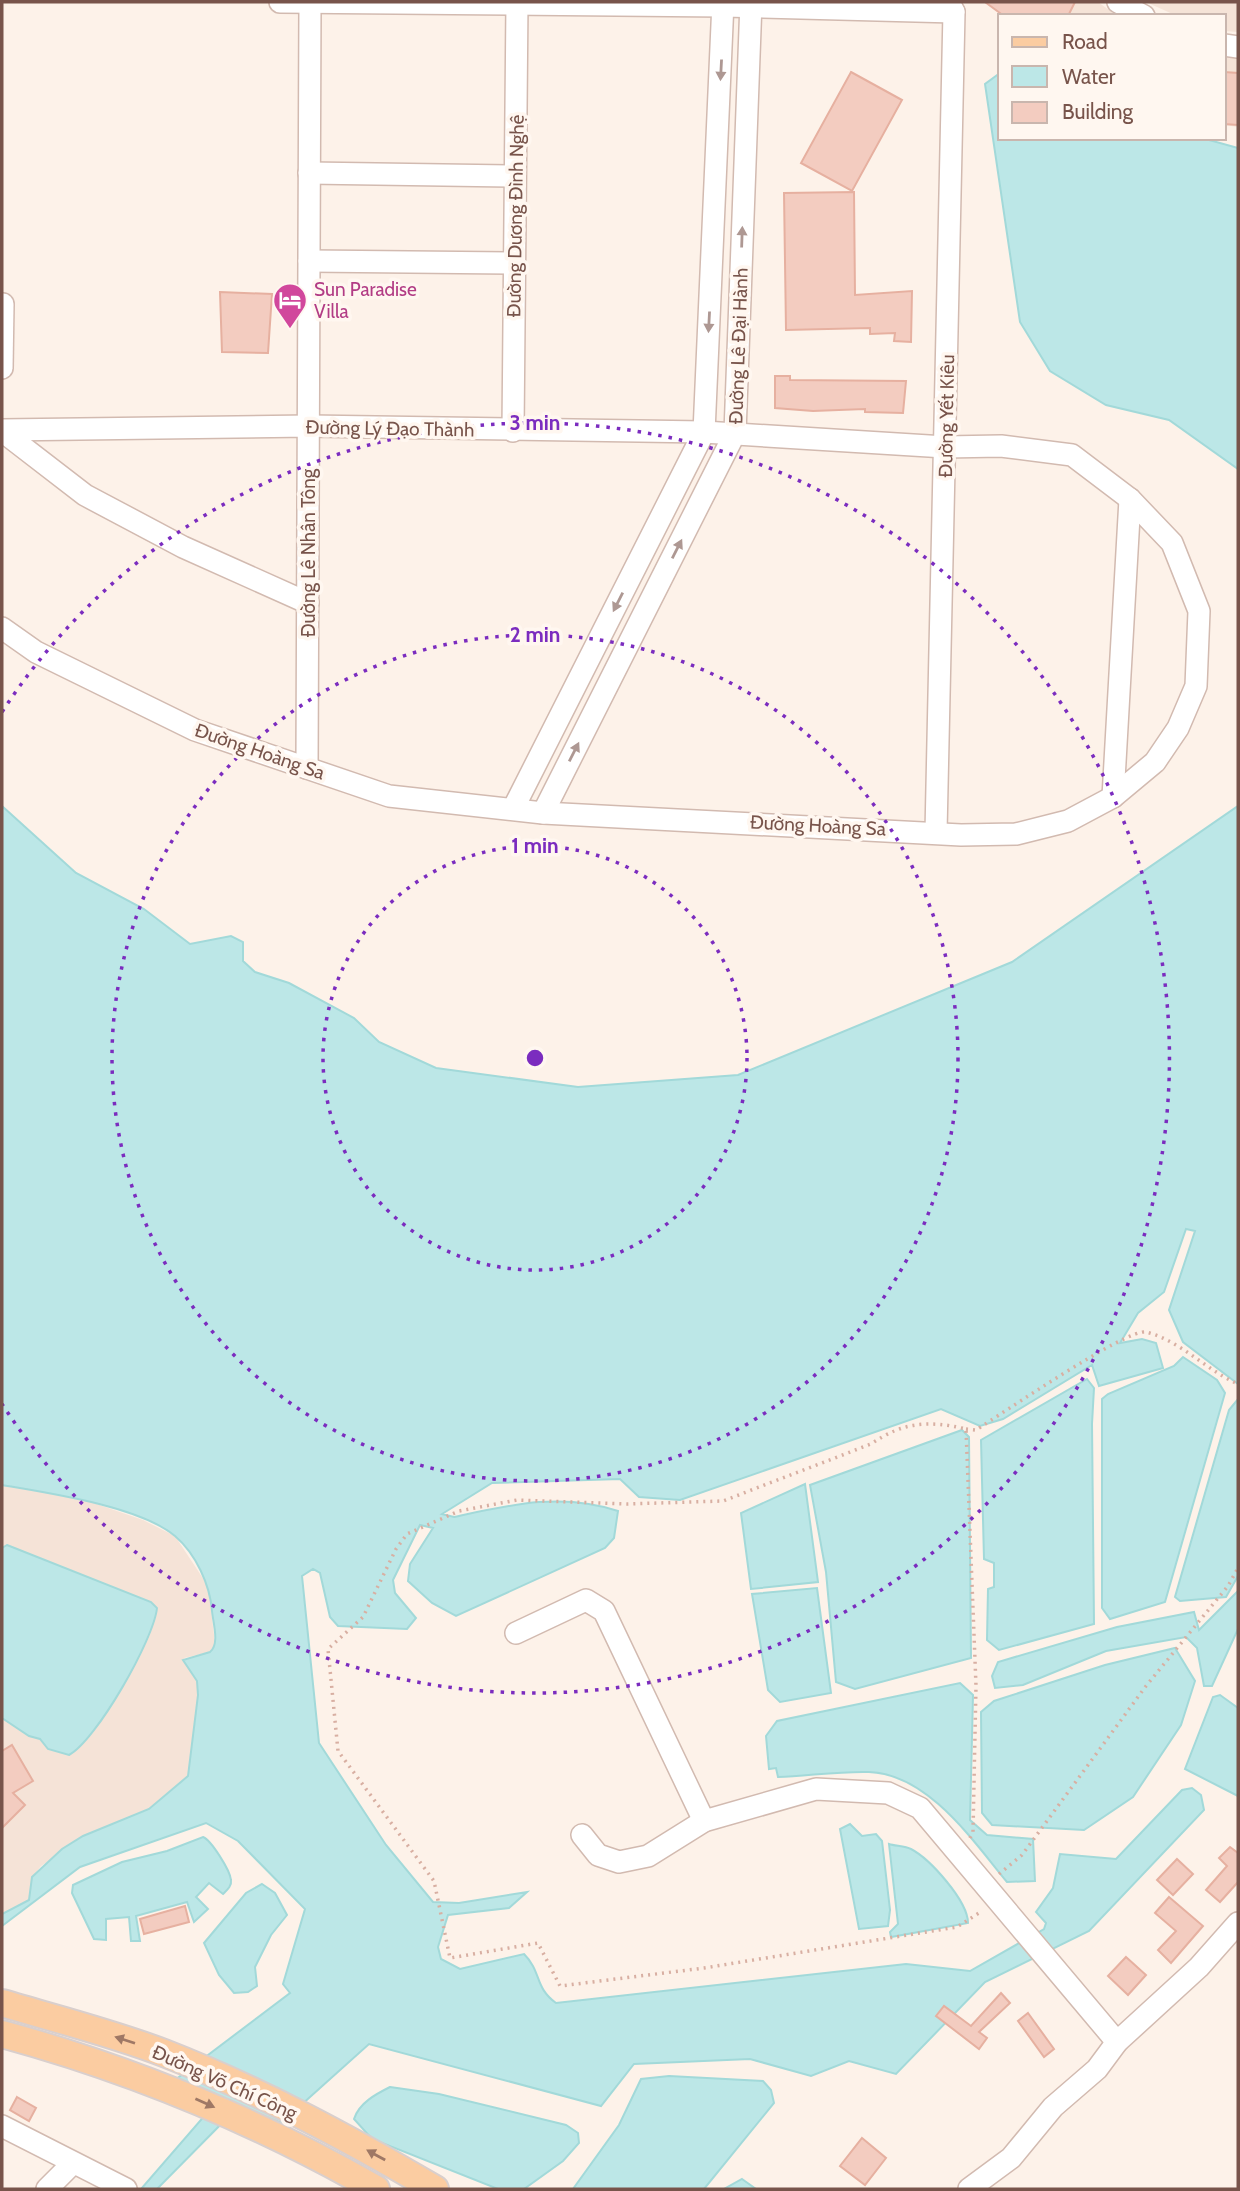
<svg xmlns="http://www.w3.org/2000/svg" width="1240" height="2191" font-family="Cabin,sans-serif">
<rect width="100%" height="100%" fill="#fdf2e9"/>
<g fill="#f5e3d7">
<path d="M995,2H1098L1117,16H1001Z"/>
<path d="M1146,2H1238V32L1224,31V16H1177Z"/>
<path d="M1224,53L1238,55V127L1224,125Z"/>
<path d="M2,1485L85,1500L143,1520L175,1536L208,1586L215,1643L210,1652L184,1658L197,1681L198,1695L188,1776L149,1809L94,1831L41,1866L32,1877L29,1900L2,1914Z"/>
</g>
<g fill="#bce7e7" stroke="#a2d9d9" stroke-width="2">
<path d="M1000,73V138H1202L1238,148V469L1169,420L1106,405L1050,371L1020,322L985,84Z"/>
<path d="M2,806L76,873L144,909L190,944L231,936L243,942V961L255,972L289,983L354,1018L379,1042L436,1068L578,1087L738,1075L1012,962L1238,806V1384L1183,1342L1169,1310L1195,1231L1186,1229L1164,1292L1138,1313L1120,1343L1142,1339L1156,1343L1163,1368L1099,1386L1092,1365L1003,1419L980,1426L941,1409L680,1500L639,1497L620,1479L492,1483L442,1514L454,1517C509,1505 562,1492 618,1511L614,1538L605,1548L456,1616L432,1603L408,1581L410,1564L433,1528L420,1525L393,1580L395,1593L416,1618L407,1629L338,1626L330,1617L320,1573L313,1569L302,1576L319,1743L386,1845L433,1902L459,1903L527,1892L509,1908L448,1915L438,1947L441,1959L460,1969L524,1954C542,1972 534,1987 556,2003L906,1964L970,1971L1044,1929L1046,1923L1036,1912L1053,1888L1060,1854L1116,1859L1182,1790L1192,1788L1201,1795L1204,1810L1089,1931L985,1982L896,2074L849,2061L811,2076L750,2059L634,2064L601,2106L369,2044L281,2123L239,2106L157,2189H141L220,2098L175,2080L290,1993L283,1984L305,1909L238,1841L206,1823L80,1867L2,1926V1914L29,1900L32,1877L62,1849L83,1836L149,1809L188,1776L198,1695L197,1681L183,1660L210,1652C220,1644 213,1623 212,1611C210,1585 196,1554 175,1536C139,1506 48,1493 2,1485Z"/>
<path d="M1183,1357L1217,1380L1225,1393L1165,1602L1110,1619L1102,1608V1399L1108,1394L1174,1366Z"/>
<path d="M1087,1379L1094,1388L1092,1424L1094,1624L999,1650L987,1640L988,1589L994,1587V1563L984,1559L981,1440Z"/>
<path d="M1238,1399V1576L1226,1597L1180,1601L1175,1597L1229,1410Z"/>
<path d="M962,1430L969,1437L971,1658L855,1689L836,1682L826,1572L810,1485Z"/>
<path d="M805,1484L818,1582L751,1589L741,1513Z"/>
<path d="M7,1545L151,1602L157,1608C154,1639 96,1741 69,1755L48,1749L40,1739L29,1736L2,1718V1548Z"/>
<path d="M817,1588L831,1693L780,1702L768,1690L752,1594Z"/>
<path d="M1238,1591V1629L1212,1686H1204L1197,1648L1186,1637L1106,1651L1023,1685L995,1688L992,1676L998,1662L1117,1627L1194,1612L1199,1630Z"/>
<path d="M1175,1648L1195,1681L1181,1725L1133,1797L1084,1830L992,1825L982,1813L981,1712L994,1701L1105,1665Z"/>
<path d="M960,1683L973,1695L970,1820L987,1835L1033,1839L1035,1881L1007,1882C973,1841 928,1774 869,1772C839,1771 808,1776 778,1777L776,1768L769,1769L766,1736L777,1721Z"/>
<path d="M1220,1695L1238,1708V1796L1185,1769L1213,1697Z"/>
<path d="M850,1824L862,1836L876,1834L882,1841L890,1910L888,1926L859,1929L840,1829Z"/>
<path d="M203,1837C211,1840 230,1870 231,1880C232,1886 227,1890 223,1894L209,1883L196,1897L208,1909L194,1922L187,1902L136,1916L140,1941H131L129,1917L106,1919V1940L94,1939L72,1893L73,1885L122,1862L167,1851Z"/>
<path d="M889,1844C895,1846 905,1846 911,1849C930,1859 968,1901 968,1923L891,1937L890,1932L898,1924Z"/>
<path d="M262,1884L275,1893L287,1915L271,1935L255,1967L257,1986L248,1992L234,1993L219,1975L204,1943L246,1893Z"/>
<path d="M669,2076L763,2081L771,2090L774,2103L704,2189H573L619,2125L641,2079Z"/>
<path d="M390,2087L439,2094L566,2125L578,2133L579,2143L563,2161L524,2189H498L372,2139L354,2119C359,2103 376,2094 390,2087Z"/>
<path d="M742,2179L756,2189H724Z"/>
</g>
<g fill="#f3ccc0" stroke="#e6b0a0" stroke-width="2">
<path d="M985,2H1075L1068,16H1004Z"/>
<path d="M851,72L902,100L852,191L801,163Z"/>
<path d="M1224,72L1238,73V125L1224,124Z"/>
<path d="M854,192L855,295L912,291L911,342L894,341L895,333L870,334V328L786,330L784,193Z"/>
<path d="M220,292L272,294L268,353L222,352Z"/>
<path d="M775,376H790V380L906,381L903,413L865,412V409L813,411L775,408Z"/>
<path d="M12,1745L33,1781L13,1793L25,1805L2,1828V1751Z"/>
<path d="M1230,1847L1238,1853V1882L1220,1902L1206,1890L1227,1866L1219,1858Z"/>
<path d="M1177,1859L1193,1874L1173,1895L1157,1880Z"/>
<path d="M1169,1897L1203,1926L1171,1963L1158,1950L1176,1931L1155,1913Z"/>
<path d="M185,1906L189,1922L144,1934L140,1919Z"/>
<path d="M1126,1957L1146,1975L1128,1995L1108,1976Z"/>
<path d="M1001,1993L1010,2003L979,2032L987,2038L979,2049L936,2016L944,2006L971,2026Z"/>
<path d="M1028,2013L1054,2049L1044,2057L1018,2021Z"/>
<path d="M17,2097L36,2108L29,2121L10,2110Z"/>
<path d="M862,2138L886,2158L865,2185L840,2166Z"/>
</g>
<g fill="none" stroke-linecap="round" stroke-linejoin="round">
<g stroke="#d2bab0" stroke-width="24">
<g id="minor">
<path d="M280,2L724,6L954,12"/>
<path d="M1118,2L1144,16"/>
<path d="M1224,45L1238,47"/>
<path d="M309,173L515,176"/>
<path d="M309,261L514,263"/>
<path d="M2,368L3,304"/>
<path d="M2,430L309,426L704,432L945,447L1001,446L1072,455L1130,499L1172,543L1199,611L1196,686L1178,728L1155,762L1113,797L1068,821L1016,834L961,835L543,813L389,796L195,730L36,652L2,628"/>
<path d="M2,431L85,495L183,547L308,603"/>
<path d="M513,431L517,2"/>
<path d="M307,768L310,2"/>
<path d="M1113,797L1130,499"/>
<path d="M513,809L704,432L723,2"/>
<path d="M543,813L735,433L751,2"/>
<path d="M936,832L954,12L949,2"/>
<path d="M516,1633L586,1600L604,1611L704,1821"/>
<path d="M582,1835L598,1855L619,1862L648,1856L704,1821L816,1789L888,1793L920,1808L1117,2042"/>
<path d="M2,2126L126,2189"/>
<path d="M47,2189L72,2164"/>
<path d="M969,2189L1011,2158L1053,2107L1097,2069L1117,2042L1199,1967L1238,1923"/>
</g>
</g>
<g stroke="#d9cfcd" stroke-width="30">
<g id="major">
<path d="M2,2003C56,2019 112,2033 164,2053C259,2090 348,2138 435,2189"/>
<path d="M2,2034C134,2070 257,2121 376,2189"/>
</g>
</g>
<g stroke="#d8afa2" stroke-width="3.5" stroke-dasharray="2 5" stroke-linecap="butt">
<path d="M966,1429L976,1430C1000,1415 1127,1328 1146,1332C1181,1341 1206,1370 1238,1384"/>
<path d="M970,1838L973,1832L976,1686L966,1429C928,1420 903,1422 871,1444L723,1501L627,1504L517,1500L459,1511L407,1534L396,1549L363,1617L328,1649L338,1751L434,1881L450,1958L538,1943L560,1986L704,1968L957,1927L982,1911"/>
<path d="M999,1874L1022,1855L1146,1686L1228,1586L1238,1568"/>
</g>
<use href="#minor" stroke="#fff" stroke-width="21"/>
<use href="#major" stroke="#fbcca1" stroke-width="26"/>
</g>
<defs><path id="oneway-solid" d="M-6-.8H1V-3.2L6.5 0L1 3.2V.8H-6Z" transform="scale(1.75)"/></defs>
<g fill="#ae9893">
<use href="#oneway-solid" transform="translate(721 70) rotate(93)"/>
<use href="#oneway-solid" transform="translate(742 237) rotate(-88)"/>
<use href="#oneway-solid" transform="translate(709 322) rotate(93)"/>
<use href="#oneway-solid" transform="translate(677 549) rotate(-63)"/>
<use href="#oneway-solid" transform="translate(618 602) rotate(117)"/>
<use href="#oneway-solid" transform="translate(574 752) rotate(-63)"/>
</g>
<g fill="#9f7865">
<use href="#oneway-solid" transform="translate(125 2040) rotate(-162)"/>
<use href="#oneway-solid" transform="translate(205 2103) rotate(24)"/>
<use href="#oneway-solid" transform="translate(376 2155) rotate(-151)"/>
</g>
<g fill="none" stroke="#7b2cbf" stroke-width="3.5" stroke-dasharray="3.5 7">
<circle cx="535" cy="1058" r="212"/>
<circle cx="535" cy="1058" r="423"/>
<path d="M2 712A635 635 0 1 1 2 1404"/>
</g>
<defs>
<g id="hotel-pin" transform="scale(1.75)"><path d="M0 17L-7.5 6A9.5 9.5 0 1 1 7.5 6Z" fill="#d1479c" stroke="#fff7f0"/><path d="M-6-4.5h1.5V1H6V5H4.5V3h-9V5H-6ZM-4 0a1.8 1.8 0 1 1 3.6 0ZM.5 0V-2.5h3Q6-2.5 6 0Z" fill="#fff"/></g>
</defs>
<g fill-rule="evenodd">
<use href="#hotel-pin" x="290" y="300"/>
</g>
<g text-anchor="middle" stroke-width="7" stroke-linejoin="round" paint-order="stroke">
<g font-size="19" fill="#78544b" stroke="#fff7f0">
<text transform="translate(515 216) rotate(-89)" y="7">Đường Dương Đình Nghệ</text>
<text transform="translate(738 346) rotate(-88)" y="7">Đường Lê Đại Hành</text>
<text transform="translate(946 416) rotate(-89)" y="7">Đường Yết Kiêu</text>
<text transform="translate(390 428) rotate(1)" y="7">Đường Lý Đạo Thành</text>
<text transform="translate(308 553) rotate(-90)" y="7">Đường Lê Nhân Tông</text>
<text transform="translate(260 751) rotate(19)" y="7">Đường Hoàng Sa</text>
<text transform="translate(818 825) rotate(3)" y="7">Đường Hoàng Sa</text>
<text transform="translate(225 2082) rotate(24)" y="7">Đường Võ Chí Công</text>
</g>
<g font-size="19" fill="#b23c85" stroke="#fff7f0" text-anchor="start">
<text x="314" y="296">Sun Paradise<tspan x="314" dy="22">Villa</tspan></text>
</g>
</g>
<circle cx="535" cy="1058" r="10" fill="#7b2cbf" stroke="#fff7f0" stroke-width="3.5"/>
<g font-size="21" text-anchor="middle" font-weight="bold" fill="#7b2cbf" stroke="#fff7f0" stroke-width="7" stroke-linejoin="round" paint-order="stroke">
<text x="535" y="430">3 min</text>
<text x="535" y="642">2 min</text>
<text x="535" y="853">1 min</text>
</g>
<rect width="1240" height="2191" fill="none" stroke="#78544b" stroke-width="7"/>
<rect x="998" y="14" width="228" height="126" fill="#fff7f0" stroke="#c9b6ae" stroke-width="2"/>
<rect x="1012" y="37" width="35" height="10" fill="#fbcca1" stroke="#c9b6ae" stroke-width="2"/>
<text x="1062" y="49" font-size="21" fill="#78544b">Road</text>
<rect x="1012" y="66" width="35" height="21" fill="#bce7e7" stroke="#c9b6ae" stroke-width="2"/>
<text x="1062" y="84" font-size="21" fill="#78544b">Water</text>
<rect x="1012" y="102" width="35" height="21" fill="#f3ccc0" stroke="#c9b6ae" stroke-width="2"/>
<text x="1062" y="119" font-size="21" fill="#78544b">Building</text>
</svg>
